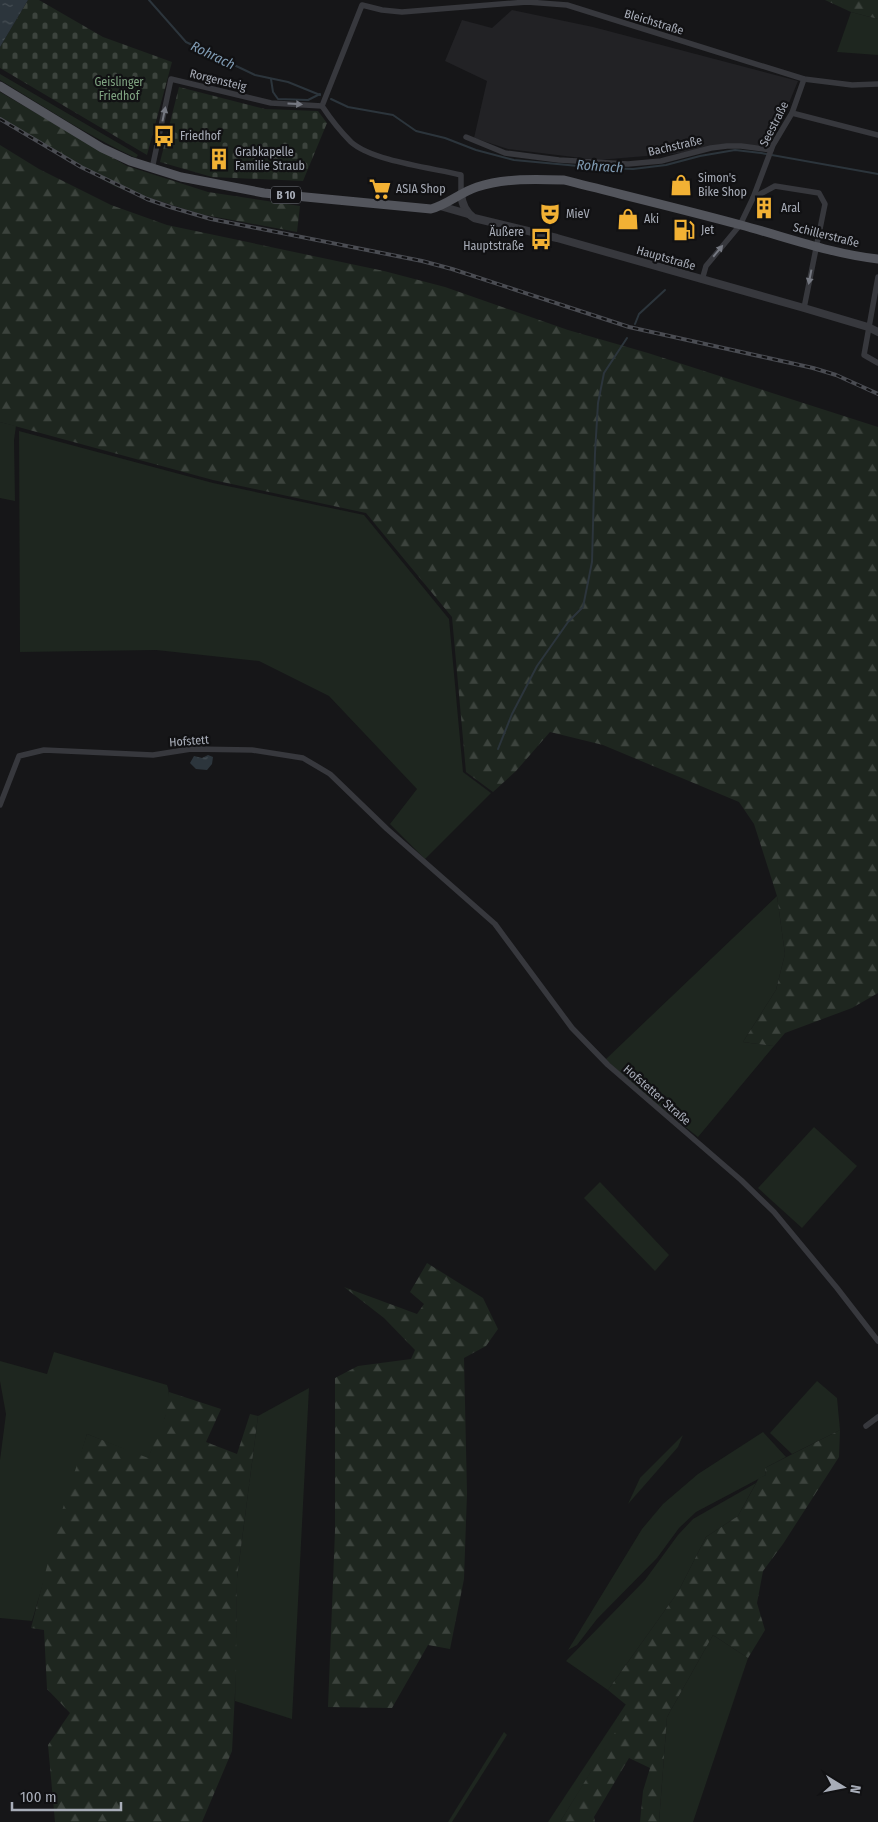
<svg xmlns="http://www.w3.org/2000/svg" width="878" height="1822" font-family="'Fira Sans Condensed',sans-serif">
<defs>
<pattern id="forest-firs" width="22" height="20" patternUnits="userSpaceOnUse" patternTransform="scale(1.25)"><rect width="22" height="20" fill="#1e261f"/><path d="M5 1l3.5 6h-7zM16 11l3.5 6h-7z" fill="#3c433d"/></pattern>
<pattern id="cemetery-stones" width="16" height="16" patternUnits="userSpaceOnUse" patternTransform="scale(1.25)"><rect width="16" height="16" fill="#1e261f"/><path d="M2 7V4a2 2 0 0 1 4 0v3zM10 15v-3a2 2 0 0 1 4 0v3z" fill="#3c433d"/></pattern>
<pattern id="water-ripples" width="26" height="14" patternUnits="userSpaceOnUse" patternTransform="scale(1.25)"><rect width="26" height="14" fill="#2c353c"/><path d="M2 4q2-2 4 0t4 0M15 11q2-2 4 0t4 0" fill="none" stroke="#485056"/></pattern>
</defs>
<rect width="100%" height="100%" fill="#161618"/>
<path fill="#222225" d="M512,10L593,27L798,81L784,115L765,146L723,144L682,153L598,160L508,149L474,138L487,81L445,61L462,20L492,28Z"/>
<g fill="#1e261f">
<path d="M851,12L878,19V55L837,52Z"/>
<path d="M0,74L132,151L138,155L136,158C88,136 45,107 0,80Z"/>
<path d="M0,422L16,426L14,440L15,501L0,498Z"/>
<path d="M19,431L213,483L364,515L449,619L463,772L491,793L425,859L390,824L417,789L329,696L259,661L156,650L20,652Z"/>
<path d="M777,896L785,954L776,990L743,1042L774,1046L698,1137L626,1080L606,1059Z"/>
<path d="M814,1127L857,1166L802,1228L758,1188Z"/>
<path d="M600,1182L669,1255L655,1271L584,1198Z"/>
<path d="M54,1352L167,1385C175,1405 156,1439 148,1459L87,1434L32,1621L0,1618V1460L6,1414L0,1381V1361L47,1374Z"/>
<path d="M817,1381L837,1398L840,1430L792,1454L770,1433Z"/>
<path d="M309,1388L292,1719L235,1701L237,1578L258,1416Z"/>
<path d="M763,1432L786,1457L765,1468L766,1475L696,1512L679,1528L657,1558L597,1619L577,1645L568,1650L642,1529L663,1504L698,1474Z"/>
<path d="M683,1435L678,1447L628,1504L640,1478Z"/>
<path d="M756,1483L738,1516L706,1537L678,1592L608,1690L566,1661L645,1580L678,1535L693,1519Z"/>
<path d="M713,1635L748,1658L693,1822H659L667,1717Z"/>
<path d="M626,1704L631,1708L560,1822H548Z"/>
<path d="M504,1732L507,1735L452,1822H448Z"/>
</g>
<g fill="url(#forest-firs)">
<path d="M825,0H878V19L851,12Z"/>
<path d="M0,92L127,166L208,192L300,206L297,232L200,214L116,187L48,149L0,119Z"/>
<path d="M0,145L39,169L111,205L167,225L384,271L445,287L568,330L648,353L878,427V993L852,1008L785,1033L774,1046L743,1042L776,990L785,954L777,896L754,824L739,802L603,745L550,732L516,771L493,792L466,772L452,617L366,513L213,480L0,422Z"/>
<path d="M427,1263L483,1298L498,1329L486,1346L464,1358L467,1493L464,1579L450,1649L428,1645L392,1708L328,1707L335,1531V1378L358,1366L411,1359L415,1350L384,1318L344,1287L417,1314L424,1304L410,1292Z"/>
<path d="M169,1392L221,1409L206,1442L237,1454L250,1414L258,1416L237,1578L236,1673L232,1751L202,1822H55L48,1745L70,1713L47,1689L44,1630L31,1628L59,1520L87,1434L148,1458L165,1417Z"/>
<path d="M840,1430L839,1457L783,1544L763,1571L757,1603L765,1630L748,1658L713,1635L667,1717L659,1822H640L643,1791L650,1768L629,1758L594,1817L595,1822H560L630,1708L608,1690L678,1592L706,1537L738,1516L759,1478L766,1475L765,1468Z"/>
</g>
<g fill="url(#cemetery-stones)">
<path d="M28,0H39L103,37L172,62L147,155L0,68V47Z"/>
<path d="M179,87L265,109L318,111L327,123L303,181L212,177L160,162Z"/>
</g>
<g fill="url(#water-ripples)">
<path d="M0,0H28L0,47Z"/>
<path d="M208,755L213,757L212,764L207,770L196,769L190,763L194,756L202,758Z"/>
</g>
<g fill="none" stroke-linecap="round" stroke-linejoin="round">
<g stroke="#2c353c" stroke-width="2">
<path d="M149,0L186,42L255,75L288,82L320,95"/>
<path d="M271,79L273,92L278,99L308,100L320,94"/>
<path d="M331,99L348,107L393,115L416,131L445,138L476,150L514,160L600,168L633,169L666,165L700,156L735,150L761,153L878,174"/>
<path d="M635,324L639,314L665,290"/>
<path d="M498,749L512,714L537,666L568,622L583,607L592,562L595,453L598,403L604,373L627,338"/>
</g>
<g stroke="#37383d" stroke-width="5.5">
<path d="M322,106L362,5L382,10L402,12L527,2L567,5L804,79L852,85L878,84"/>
<path d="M322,106C330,118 340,131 351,142C372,161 432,168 461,175V194"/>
<path d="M792,113L878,135"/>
<path d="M466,137L505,153L559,160L628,164L661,161L711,148L727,146H741L771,150"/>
<path d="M152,169L171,79L271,103L322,106"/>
<path d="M753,198L775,186L819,193L825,204L804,308"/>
<path d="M878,277L864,355L878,363"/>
<path d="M702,280L706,266L740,225L753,198L773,145L792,113L804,79"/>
<path d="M0,805L19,756L44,750L153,755L191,749L252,750L303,758L330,774L387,829L495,924L572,1028L608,1065L741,1180L774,1212L837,1288L878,1341"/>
<path d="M866,1426L878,1417"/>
</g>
<g stroke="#37383d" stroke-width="8">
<path d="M461,194C462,204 465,212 474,218L557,238L804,308L868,327L878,332"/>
<path d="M440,206L468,214"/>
</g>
<path stroke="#53555c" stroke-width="9" d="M0,86L102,148L130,161L181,177L264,193L431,209C447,205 461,192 477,187C504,178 536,179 564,180C623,195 682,209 741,225C786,237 832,254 878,259"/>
<g stroke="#4a4c52" stroke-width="4">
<path id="rail" d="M0,119L81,167L147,199L170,207L211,219L422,261L452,269L629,327L813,368L836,375L878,394"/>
</g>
<use href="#rail" stroke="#111113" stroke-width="2" stroke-dasharray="5.5" stroke-linecap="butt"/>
</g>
<defs><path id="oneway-solid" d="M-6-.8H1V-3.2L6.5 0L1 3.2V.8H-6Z" transform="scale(1.25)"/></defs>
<g fill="#757881">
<use href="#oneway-solid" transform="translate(295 104) rotate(3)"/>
<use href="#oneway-solid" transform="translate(164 114) rotate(-78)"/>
<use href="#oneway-solid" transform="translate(718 251) rotate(-50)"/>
<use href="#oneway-solid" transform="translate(810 277) rotate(101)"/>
</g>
<defs>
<g id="bus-bare" transform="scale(1.725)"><path d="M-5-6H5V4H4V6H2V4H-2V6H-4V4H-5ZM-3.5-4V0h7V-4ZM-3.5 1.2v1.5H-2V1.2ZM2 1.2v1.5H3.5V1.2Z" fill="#f2b134" stroke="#111113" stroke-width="2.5" paint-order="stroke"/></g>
<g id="building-bare" transform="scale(1.725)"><path d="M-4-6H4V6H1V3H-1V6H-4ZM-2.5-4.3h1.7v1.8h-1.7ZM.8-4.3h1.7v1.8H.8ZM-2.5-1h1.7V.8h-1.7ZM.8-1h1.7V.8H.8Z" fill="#f2b134" stroke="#111113" stroke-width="2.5" paint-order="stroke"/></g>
<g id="shop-bare" transform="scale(1.725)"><path d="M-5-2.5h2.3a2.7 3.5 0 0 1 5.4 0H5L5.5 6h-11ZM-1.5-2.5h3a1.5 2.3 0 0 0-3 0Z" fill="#f2b134" stroke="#111113" stroke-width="2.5" paint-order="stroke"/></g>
<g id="supermarket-bare" transform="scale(1.725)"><path d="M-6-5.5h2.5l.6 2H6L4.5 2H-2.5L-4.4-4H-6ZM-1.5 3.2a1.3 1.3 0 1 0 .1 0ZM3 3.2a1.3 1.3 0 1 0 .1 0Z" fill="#f2b134" stroke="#111113" stroke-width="2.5" paint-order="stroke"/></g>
<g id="theatre-bare" transform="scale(1.725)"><path d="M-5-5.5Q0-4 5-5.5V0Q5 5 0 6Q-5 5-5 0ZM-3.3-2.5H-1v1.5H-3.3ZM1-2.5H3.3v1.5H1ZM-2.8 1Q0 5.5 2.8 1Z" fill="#f2b134" stroke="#111113" stroke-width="2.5" paint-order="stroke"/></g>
<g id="fuel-bare" transform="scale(1.725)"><path d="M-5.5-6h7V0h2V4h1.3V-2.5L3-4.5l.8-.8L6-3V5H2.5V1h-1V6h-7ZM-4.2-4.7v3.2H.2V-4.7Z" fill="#f2b134" stroke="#111113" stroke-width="2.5" paint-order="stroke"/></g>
</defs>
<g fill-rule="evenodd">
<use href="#bus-bare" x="164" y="136"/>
<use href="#building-bare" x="219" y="159"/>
<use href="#shop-bare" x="681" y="185"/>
<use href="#supermarket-bare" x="380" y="189"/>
<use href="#building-bare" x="764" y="208"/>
<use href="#theatre-bare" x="550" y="214"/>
<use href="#shop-bare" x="628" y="219"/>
<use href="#fuel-bare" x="684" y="230"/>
<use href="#bus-bare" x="541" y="239"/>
</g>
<g text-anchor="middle" stroke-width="4.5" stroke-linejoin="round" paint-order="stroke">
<rect fill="#111113" stroke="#7b7e86" stroke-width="1" x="271" y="186.5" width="30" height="17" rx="4"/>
<g font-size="11" font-weight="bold" fill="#a8adb8">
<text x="286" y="199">B 10</text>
</g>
<g font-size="12" fill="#a8adb8" stroke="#111113">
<text transform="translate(654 22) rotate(17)" y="4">Bleichstraße</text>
<text transform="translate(218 80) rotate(14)" y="4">Rorgensteig</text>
<text transform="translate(774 124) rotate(-63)" y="4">Seestraße</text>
<text transform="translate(675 146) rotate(-13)" y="4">Bachstraße</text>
<text transform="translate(826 235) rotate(14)" y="4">Schillerstraße</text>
<text transform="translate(666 258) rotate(16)" y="4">Hauptstraße</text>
<text transform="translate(189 741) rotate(-4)" y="4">Hofstett</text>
<text transform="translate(657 1095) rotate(41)" y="4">Hofstetter Straße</text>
</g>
<g font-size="12" fill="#7fa381" stroke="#111113">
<text x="119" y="86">Geislinger<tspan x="119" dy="14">Friedhof</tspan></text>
</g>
<g font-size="12" fill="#a8adb8" stroke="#111113" text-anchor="start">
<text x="180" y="140">Friedhof</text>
<text x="235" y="156">Grabkapelle<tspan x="235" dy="14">Familie Straub</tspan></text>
<text x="698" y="182">Simon's<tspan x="698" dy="14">Bike Shop</tspan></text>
<text x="396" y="193">ASIA Shop</text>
<text x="781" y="212">Aral</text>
<text x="566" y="218">MieV</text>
<text x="644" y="223">Aki</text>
<text x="701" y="234">Jet</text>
<text x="524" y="236" text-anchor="end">Äußere<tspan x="524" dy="14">Hauptstraße</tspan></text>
</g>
<g font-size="14" font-style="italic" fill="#7f9bb3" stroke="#111113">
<text transform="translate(213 55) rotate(26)" y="5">Rohrach</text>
<text transform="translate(600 166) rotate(4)" y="5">Rohrach</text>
</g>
</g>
<g transform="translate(843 1787) rotate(100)" stroke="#111113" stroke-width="4" paint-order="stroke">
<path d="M0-4L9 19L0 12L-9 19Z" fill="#a8adb8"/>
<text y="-8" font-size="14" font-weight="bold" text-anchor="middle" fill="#a8adb8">N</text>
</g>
<path d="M12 1802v8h109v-8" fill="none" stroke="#a8adb8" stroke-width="2.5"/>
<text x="20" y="1802" font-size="15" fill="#a8adb8" stroke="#111113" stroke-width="4" paint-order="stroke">100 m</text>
</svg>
